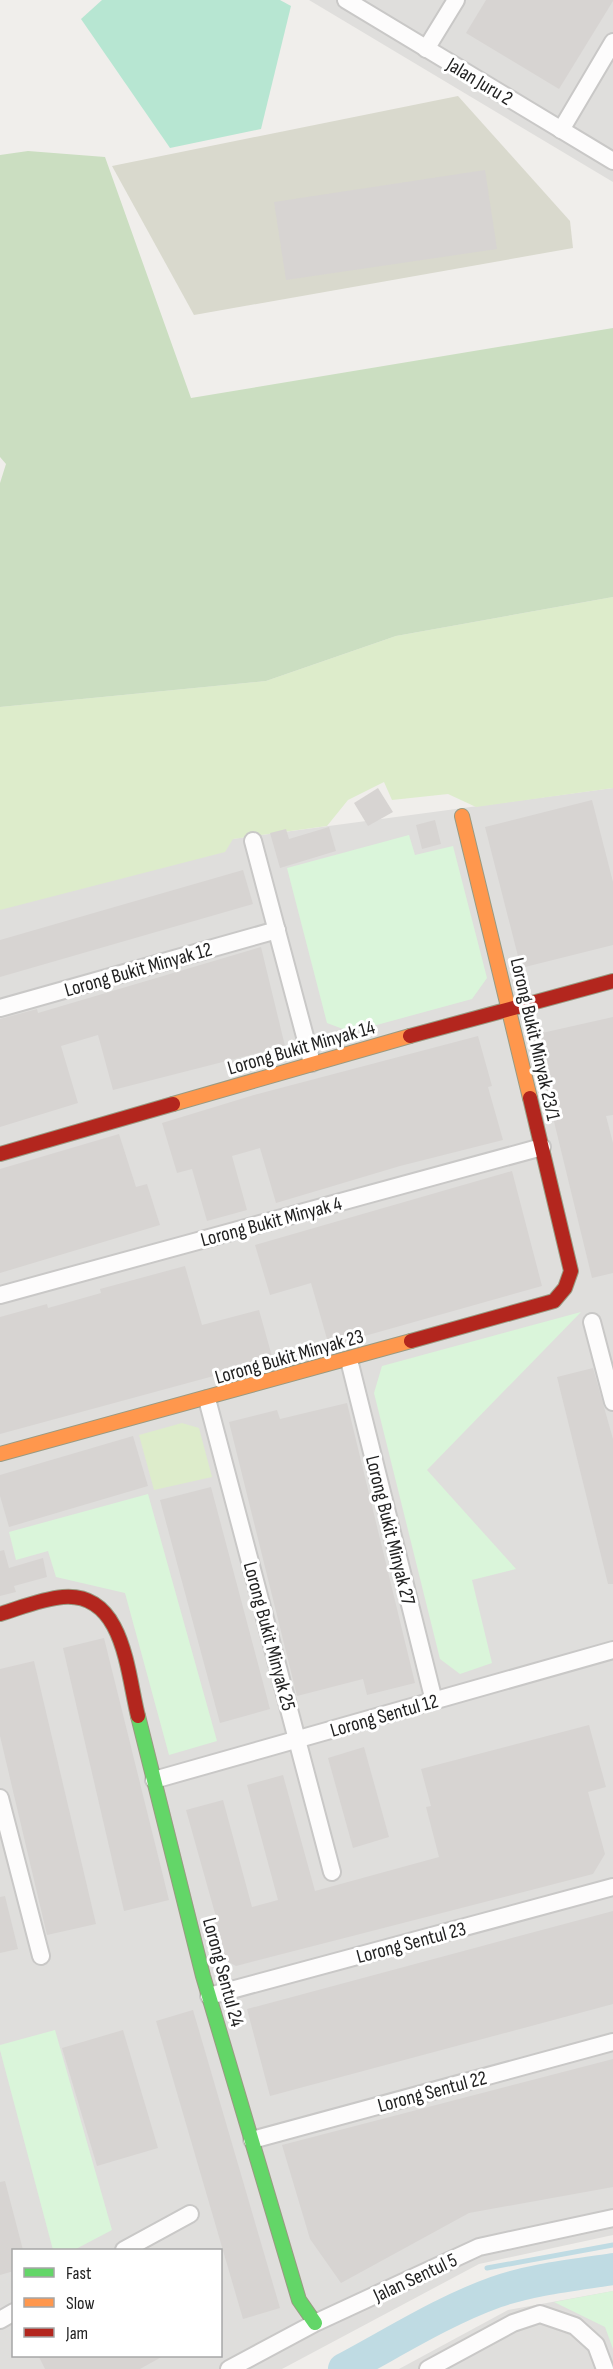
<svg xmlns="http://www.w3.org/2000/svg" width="613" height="2369" font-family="'Sofia Sans Condensed',sans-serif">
<rect width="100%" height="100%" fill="#f0eeeb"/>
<g fill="#dfdedc" fill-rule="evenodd">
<path d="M309,0H613V182Z"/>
<path d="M613,788V2235L479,2264L282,2369H0V870ZM14,2250H220V2356H14Z"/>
<path d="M613,2291V2369H399L508,2310Z"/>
</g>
<path fill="#d9d9cd" d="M458,96L570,221L573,248L194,315L112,166Z"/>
<g fill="#ddeccb">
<path d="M613,597V788L476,807L448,794L392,800L384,782L348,800L327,826L233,839L225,852L0,910V707L266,681L396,636Z"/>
<path d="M182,1423L199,1428L212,1477L154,1490L139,1435Z"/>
</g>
<path fill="#cbdec1" d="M28,151L105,157L191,398L613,328V597L396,636L266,681L0,707V483L6,464L0,457V155Z"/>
<g fill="#daf5da">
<path d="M409,835L415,855L453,846L487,978L472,999L351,1032L327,1023L287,868Z"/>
<path d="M581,1312L427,1470L516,1569L472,1580L492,1663L460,1674L440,1659L374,1393L382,1366Z"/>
<path d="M148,1494L217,1741L169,1755L125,1593L56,1577L48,1551L16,1560L9,1532Z"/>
<path d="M55,2030L112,2230L74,2250H53L0,2050V2045Z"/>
<path d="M613,2291V2349L605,2327L554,2302Z"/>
</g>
<path fill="#b7e6d2" d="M102,0H280L291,6L261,129L170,148L81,19Z"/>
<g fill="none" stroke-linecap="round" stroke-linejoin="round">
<path stroke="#bfdbe3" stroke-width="5" d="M487,2268L613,2245"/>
<path stroke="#bfdbe3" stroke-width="32" d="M344,2369C393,2343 443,2311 496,2292C533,2279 574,2275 613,2269"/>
</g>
<g fill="#d7d4d2">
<path d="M486,0H613V1L559,89L466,33Z"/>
<path d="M485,170L497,249L286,280L274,202Z"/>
<path d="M378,788L393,812L368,826L354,803Z"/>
<path d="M592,800L613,882V945L521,968L485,827Z"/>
<path d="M435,820L441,844L422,849L416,825Z"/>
<path d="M329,827L336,851L280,868L270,833L286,829L289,839Z"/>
<path d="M243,870L253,904L0,977V940Z"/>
<path d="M261,947L285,1046L113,1090L98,1035L61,1046L78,1103L0,1127V1019L37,1009L38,1013Z"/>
<path d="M613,1017V1115L606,1116L613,1143V1273L592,1278L533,1035Z"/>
<path d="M478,1036L492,1086L488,1087L503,1140L400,1166L276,1203L260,1148L232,1156L247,1210L207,1221L192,1169L177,1173L162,1123L254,1095Z"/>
<path d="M119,1134L136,1187L147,1184L160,1225L0,1273V1169Z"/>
<path d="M512,1171L542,1286L329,1346L311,1283L270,1295L255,1245Z"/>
<path d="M185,1266L202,1325L259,1310L273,1360L0,1434V1317L47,1304L48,1308L101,1293L100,1289Z"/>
<path d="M593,1368L613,1439V1584H608L557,1377Z"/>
<path d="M347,1403L415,1683L367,1695L363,1679L297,1696L229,1422L277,1410L280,1419Z"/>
<path d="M133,1436L148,1486L9,1527L0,1496V1475Z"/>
<path d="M211,1487L270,1709L220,1723L160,1500Z"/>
<path d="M4,1550L9,1568L43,1558L47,1577L14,1586L16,1592L0,1596V1551Z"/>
<path d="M104,1638L169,1900L124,1911L63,1648Z"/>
<path d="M34,1661L96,1924L47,1935L0,1736V1669Z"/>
<path d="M589,1725L606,1787L588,1792L605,1854L593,1874L236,1966L221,1958L210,1919L216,1917L186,1810L223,1800L252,1907L278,1900L247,1785L283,1775L315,1891L439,1857L426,1807L431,1806L421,1769Z"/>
<path d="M364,1747L389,1837L353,1848L328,1758Z"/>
<path d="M5,1896L18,1949L0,1953V1897Z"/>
<path d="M613,1911V2004L270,2096L247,2009Z"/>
<path d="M193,2010L280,2308L243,2319L156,2021Z"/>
<path d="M123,2030L158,2148L97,2166L62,2048Z"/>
<path d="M613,2059V2187L469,2213L341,2283L310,2239L282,2145Z"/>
<path d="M5,2181L23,2250H14V2271L0,2275V2182Z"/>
<path d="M38,2355H165L140,2369H45Z"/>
</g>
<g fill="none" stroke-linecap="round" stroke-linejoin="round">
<g stroke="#c9c8c7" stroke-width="20">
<g id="street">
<path d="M346,0L613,161"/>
<path d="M426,49L456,0"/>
<path d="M561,130L613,42"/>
<path d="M253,841L312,1063"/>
<path d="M0,1008L277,930"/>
<path d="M0,1295L542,1147"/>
<path d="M592,1322L613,1402"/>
<path d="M349,1360L434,1701"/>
<path d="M207,1399L332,1872"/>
<path d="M154,1780L613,1650"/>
<path d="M0,1798L41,1956"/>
<path d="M209,1996L613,1887"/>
<path d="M252,2140L613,2042"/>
<path d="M124,2250L190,2214"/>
<path d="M0,2320L14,2312"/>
<path d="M229,2369L315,2323L479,2247L613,2218"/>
<path d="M428,2369L513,2323L540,2314L575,2326L596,2345L605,2369"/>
</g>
</g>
<g stroke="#999a82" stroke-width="16">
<path id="fast" d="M138,1716L203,1976L299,2300L315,2323"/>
</g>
<g stroke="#999a82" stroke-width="16">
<g id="slow">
<path d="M462,816L530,1098"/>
<path d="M173,1104L410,1036"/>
<path d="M0,1454L411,1341"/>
</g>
</g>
<g stroke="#999a82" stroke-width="16">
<g id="jam">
<path d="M410,1036L613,981"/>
<path d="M0,1154L173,1104"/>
<path d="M411,1341L554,1301L565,1288L571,1271L530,1098"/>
<path d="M0,1614C20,1608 41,1599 63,1597C124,1592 127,1672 138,1716"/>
</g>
</g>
<use href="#street" stroke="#fdfcfc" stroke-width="16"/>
<use href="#fast" stroke="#63d668" stroke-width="14"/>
<use href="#slow" stroke="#ff974d" stroke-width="14"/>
<use href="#jam" stroke="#b3261e" stroke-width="14"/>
</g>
<g text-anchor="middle" stroke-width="6" stroke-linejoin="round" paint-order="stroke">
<g font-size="20" fill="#222" stroke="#fff">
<text transform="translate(480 81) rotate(31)" y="7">Jalan Juru 2</text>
<text transform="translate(138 969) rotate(-16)" y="7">Lorong Bukit Minyak 12</text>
<text transform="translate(536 1039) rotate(77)" y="7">Lorong Bukit Minyak 23/1</text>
<text transform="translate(301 1047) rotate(-16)" y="7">Lorong Bukit Minyak 14</text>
<text transform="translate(271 1221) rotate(-15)" y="7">Lorong Bukit Minyak 4</text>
<text transform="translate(289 1356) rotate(-16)" y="7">Lorong Bukit Minyak 23</text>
<text transform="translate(391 1530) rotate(76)" y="7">Lorong Bukit Minyak 27</text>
<text transform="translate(270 1636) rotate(75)" y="7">Lorong Bukit Minyak 25</text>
<text transform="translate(384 1715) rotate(-16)" y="7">Lorong Sentul 12</text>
<text transform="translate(411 1942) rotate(-15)" y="7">Lorong Sentul 23</text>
<text transform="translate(224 1972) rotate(75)" y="7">Lorong Sentul 24</text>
<text transform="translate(432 2091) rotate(-15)" y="7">Lorong Sentul 22</text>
<text transform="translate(415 2277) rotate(-25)" y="7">Jalan Sentul 5</text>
</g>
</g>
<rect x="12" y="2249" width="210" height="108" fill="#ffffff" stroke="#a7a7a7" stroke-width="1.5"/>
<rect x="24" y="2268" width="30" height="9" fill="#63d668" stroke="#a7a7a7" stroke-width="1.5"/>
<text x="66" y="2279" font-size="18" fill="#222222">Fast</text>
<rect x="24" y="2298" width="30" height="9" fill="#ff974d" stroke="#a7a7a7" stroke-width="1.5"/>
<text x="66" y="2309" font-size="18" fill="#222222">Slow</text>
<rect x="24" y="2328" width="30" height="9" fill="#b3261e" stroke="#a7a7a7" stroke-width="1.5"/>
<text x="66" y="2339" font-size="18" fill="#222222">Jam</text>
</svg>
